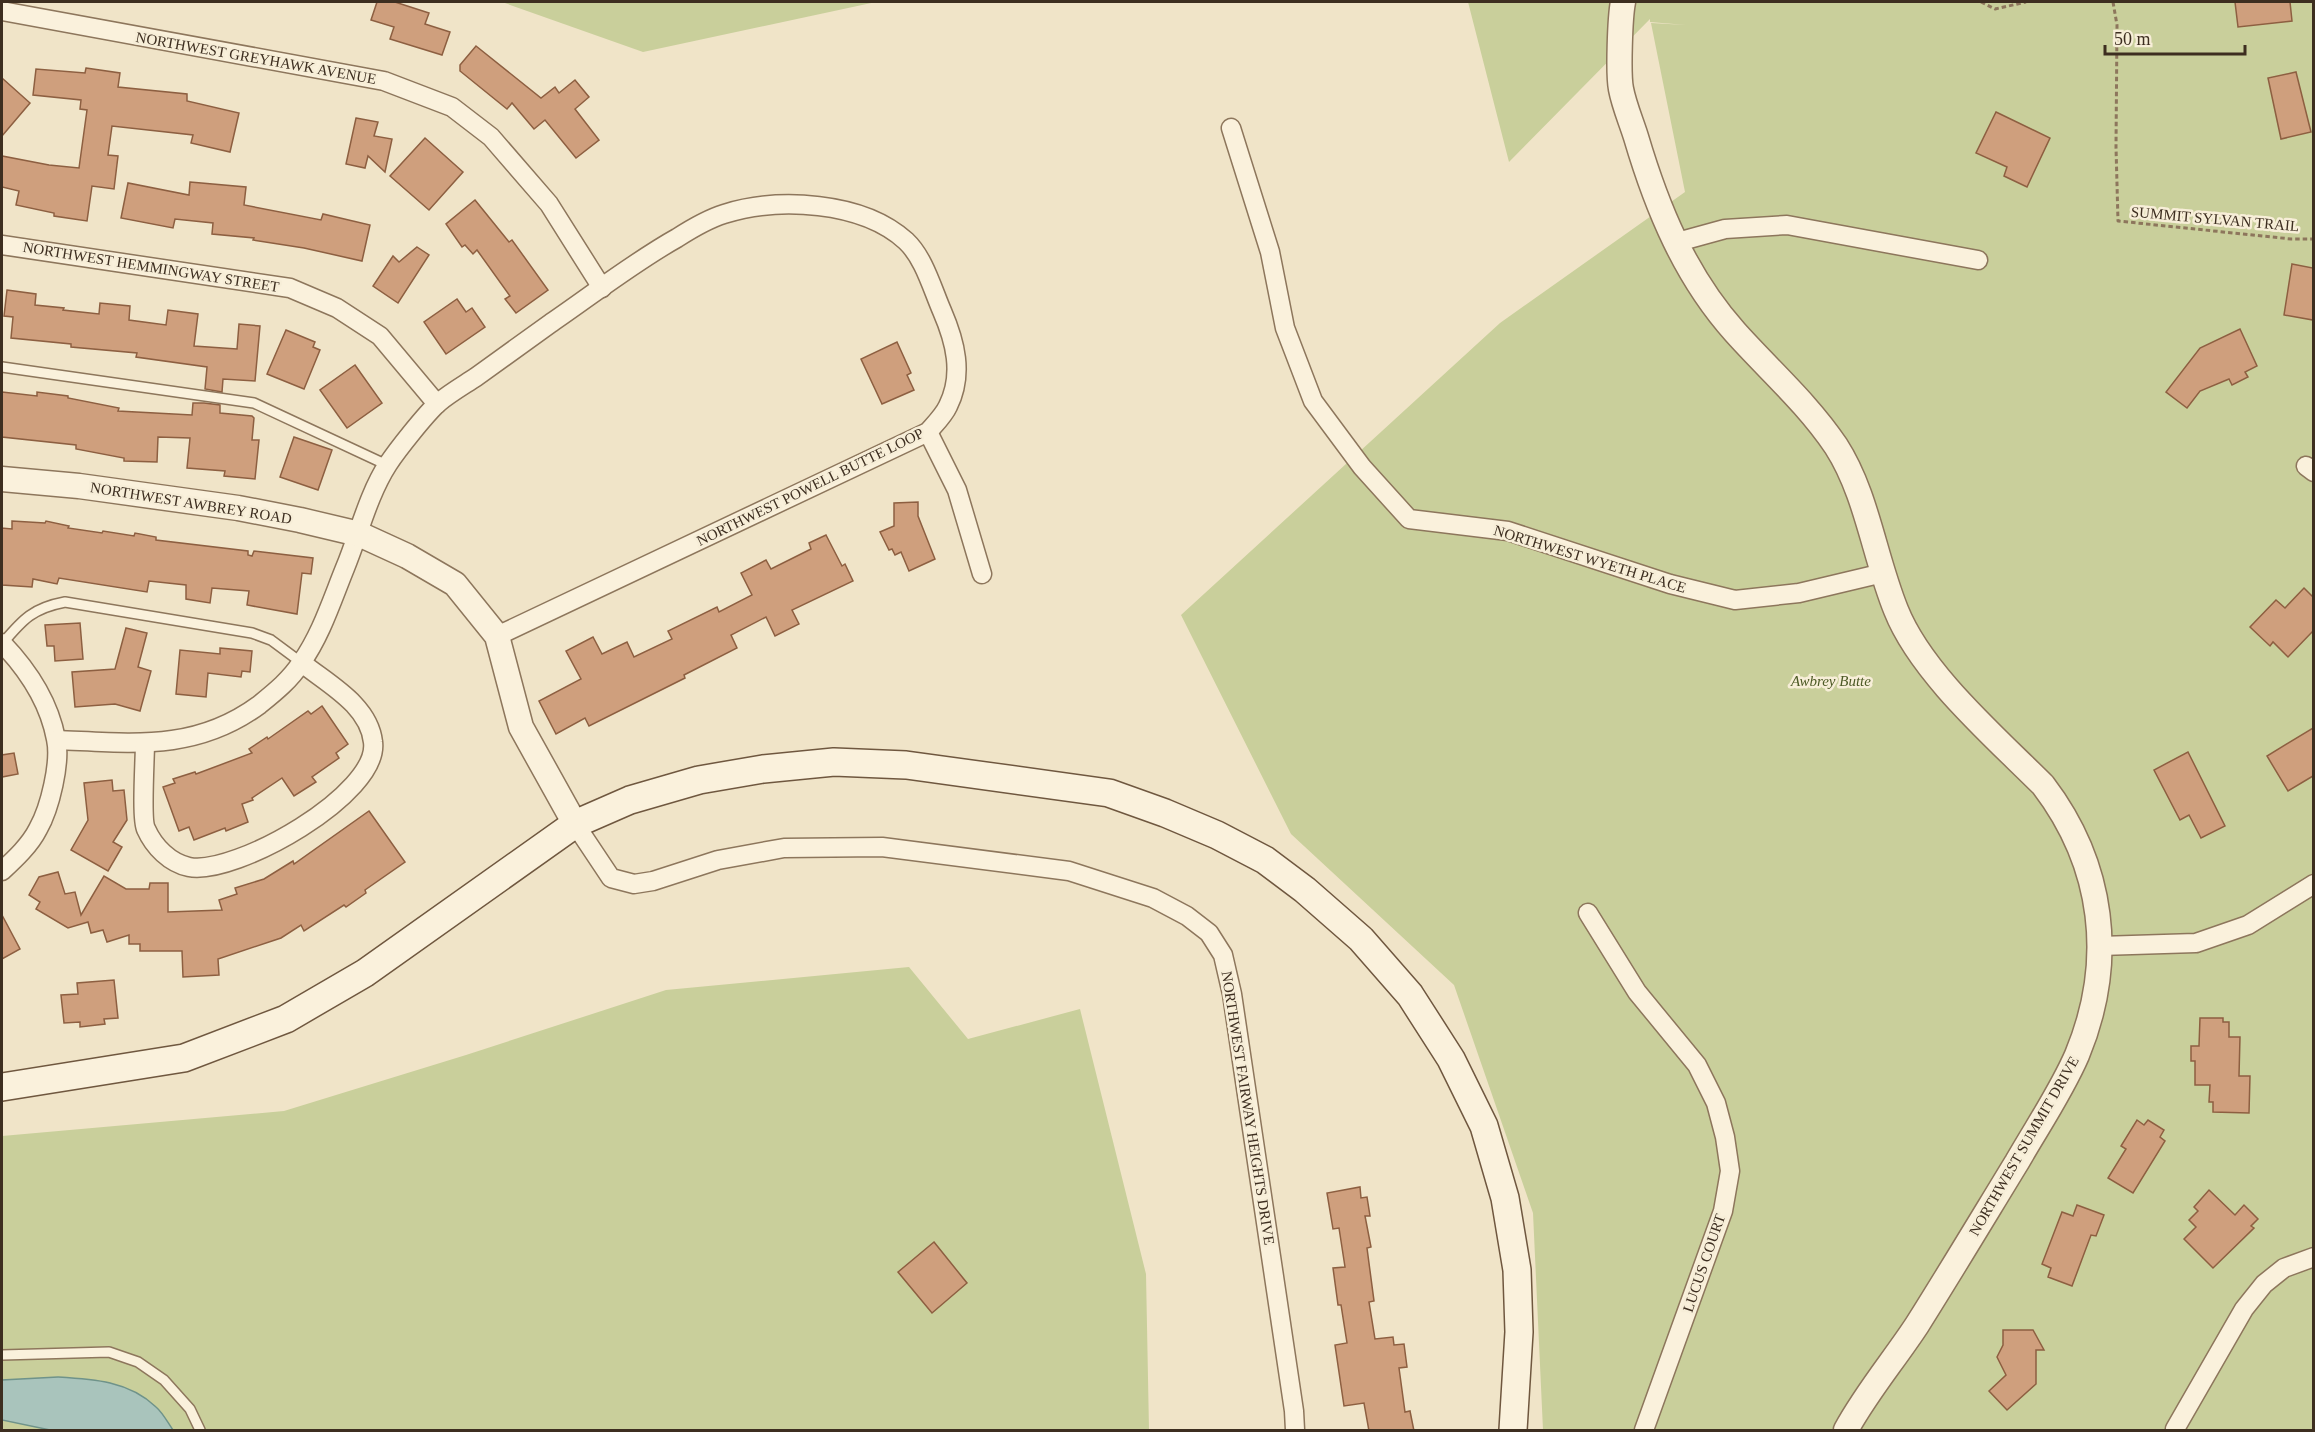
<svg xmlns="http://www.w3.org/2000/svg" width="2315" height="1432" font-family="'Times New Roman',serif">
<rect width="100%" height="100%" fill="#f0e4c8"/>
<g fill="#c9cf9b">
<path d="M502,2H876L643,52Z"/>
<path d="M1468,2H2313V1430H1543L1533,1213L1454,985L1291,834L1181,615L1500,323L1685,192L1651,23L1686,25L1650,22V19L1509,162Z"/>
<path d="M909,967L968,1039L1080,1009L1146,1274L1149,1430H2V1136L284,1111L466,1055L666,990Z"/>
</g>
<path fill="#a9c4bc" stroke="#6f938a" stroke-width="1.5" d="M58,1377C93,1379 129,1381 156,1407C163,1413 168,1423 173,1430H50L2,1420V1380Z"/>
<g fill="#cf9f7d" stroke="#8d5f41" stroke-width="1.5">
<path d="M377,2H395L429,13L425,24L450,32L442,55L390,39L394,27L371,20Z"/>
<path d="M2235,2H2290L2292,21L2238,27Z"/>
<path d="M476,46L541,98L555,87L559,93L575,80L589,97L575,109L599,140L576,158L545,120L534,129L512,103L507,109L460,71V65Z"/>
<path d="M86,68L120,73L118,87L187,94V101L239,113L230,152L191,143L193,135L112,126L108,155L118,156L114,189L92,186L87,221L54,216V213L16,205L19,191L2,187V156L49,165L79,168L87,110L80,109L81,100L33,95L36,69L85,73Z"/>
<path d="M2296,72L2311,132L2281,139L2268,78Z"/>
<path d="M2,78L30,103L2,136Z"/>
<path d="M1996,112L2050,138L2027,187L2004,176L2007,167L1976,153Z"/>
<path d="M356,118L378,122L374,136L392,139L385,172L368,156L365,168L346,164Z"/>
<path d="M425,138L463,172L429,210L390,176Z"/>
<path d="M190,182L246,187L244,205L321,220L323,214L370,225L362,261L304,248L253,240L254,238L212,234L213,223L175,219L173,228L121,218L128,183L189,195Z"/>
<path d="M475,200L509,242L512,240L548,290L516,313L505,299L510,296L477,250L473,254L465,245L462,247L446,224Z"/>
<path d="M417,247L429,255L398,303L373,286L393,256L399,262Z"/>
<path d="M2292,264L2313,268V320L2284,315Z"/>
<path d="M7,290L36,294L35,305L64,308L63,310L99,314L100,303L130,306L129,320L166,325L168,310L198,314L194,346L237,349L239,324L260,326L255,381L223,379L222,392L205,389L207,367L136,357L137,353L71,347V344L11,338L13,317L4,316Z"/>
<path d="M457,299L466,312L472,308L485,327L446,354L424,322Z"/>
<path d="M2240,329L2257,366L2245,372L2248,377L2232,385L2229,379L2200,391L2187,408L2166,392L2200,348Z"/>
<path d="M286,330L315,342L313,347L320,350L304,389L267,374Z"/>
<path d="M897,342L911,373L907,375L914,390L882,404L861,359Z"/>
<path d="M355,365L382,403L347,428L320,390Z"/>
<path d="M2,392L37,396V392L68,396V398L119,408L118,411L192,415L193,403H204L220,405V413L252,416L254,418L252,440H259L255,479L224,476L225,471L187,468L190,438L158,437L157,462L124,461V458L76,449V445L2,437Z"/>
<path d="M294,437L332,450L318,490L280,477Z"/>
<path d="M918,502V516L935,559L909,571L901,552L895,555L892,549L889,550L880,532L894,526V503Z"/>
<path d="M12,521L45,523L46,521L69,526L68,528L102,533L103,531L134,536L135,533L156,537V540L248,551V555L252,556L254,551L313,558L311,574L302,573L297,614L247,605L249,591L212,588L210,603L186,599V585L149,581L147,592L59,578L57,584L33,579L32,587L2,585V528L12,529Z"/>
<path d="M826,535L842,566L845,564L853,581L792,610L799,624L775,636L766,617L731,635L737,648L684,675L685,678L589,726L585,718L556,734L539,701L581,679L566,651L593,637L602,654L627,642L634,657L672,639L668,631L717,607L719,612L752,595L741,573L766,560L771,569L811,549L809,543Z"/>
<path d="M2304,588L2313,597V631L2288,657L2273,642L2270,646L2250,627L2276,600L2285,608Z"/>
<path d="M80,623L83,659L55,661L54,646H47L45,625Z"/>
<path d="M126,628L147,633L138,667L151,671L140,711L115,704L75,707L72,672L115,669Z"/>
<path d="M220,648L252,651L250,672L242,671L241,677L208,673L206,697L176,694L180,650L220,654Z"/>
<path d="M322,706L348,744L336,753L339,758L312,777L316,782L294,796L282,778L252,798L253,800L242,804L248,822L226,831L225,828L194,840L189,827L179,831L163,787L175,783L173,779L195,772L196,774L252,753L249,749L267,737L268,739L308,711L311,714Z"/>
<path d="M2313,728V776L2288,791L2267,756Z"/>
<path d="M2188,752L2225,826L2201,838L2189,815L2180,820L2154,770Z"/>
<path d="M14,753L18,774L2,777V755Z"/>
<path d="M112,780L113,791L124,790L127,820L113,842L122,847L108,871L71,850L88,820L84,783Z"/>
<path d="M369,811L405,862L365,890L366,893L346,907L344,905L304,931L301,925L281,938L218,959L219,975L183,977L182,951H140V944H129V935L107,942L103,930L91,933L88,922L68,928L36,909L40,902L29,895L39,877L58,872L65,894L75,892L81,915L104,876L126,889H149L150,883H168V912L222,910L219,900L237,894L235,888L264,879L293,861L294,864Z"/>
<path d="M2,915L20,949L2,959Z"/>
<path d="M114,980L118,1018L104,1019L105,1024L80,1027V1022L64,1023L61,995L78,994L77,983Z"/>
<path d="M2200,1018H2223V1022H2229V1037H2240L2239,1076H2250L2249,1113L2213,1112V1102H2209L2210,1085H2195V1061H2191V1046H2199Z"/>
<path d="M2137,1120L2144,1125L2148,1120L2164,1130L2160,1137L2165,1141L2133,1193L2108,1178L2126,1149L2121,1146Z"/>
<path d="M1360,1187L1361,1198L1367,1197L1370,1216H1365L1371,1247L1367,1248L1374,1301L1369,1302L1375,1339L1393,1337L1394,1345L1404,1344L1407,1367L1399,1368L1405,1412L1410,1411L1414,1431H1369L1364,1403L1344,1406L1335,1345L1347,1343L1341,1305H1338L1333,1268L1345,1267L1339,1228L1333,1229L1327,1193Z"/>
<path d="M2209,1190L2235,1215L2244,1205L2258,1219L2251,1226L2254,1228L2213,1268L2184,1239L2196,1227L2189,1220L2198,1211L2194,1207Z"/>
<path d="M2077,1205L2104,1215L2096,1236L2091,1235L2072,1286L2048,1277L2051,1268L2042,1264L2062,1212L2073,1216Z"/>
<path d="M934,1242L967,1283L932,1313L898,1272Z"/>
<path d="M2003,1330H2033L2044,1350H2036V1384L2007,1410L1989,1391L2006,1375L1997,1357L2003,1345Z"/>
</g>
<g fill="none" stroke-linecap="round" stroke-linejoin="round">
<g stroke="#8d765c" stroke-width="12">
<g id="service">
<path d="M2,367L254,403L387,465"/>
<path d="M2,644C23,619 33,608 65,602L252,633L271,640L302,663"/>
<path d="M2,1355L109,1352L138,1362L164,1380L190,1409L200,1430"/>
</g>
</g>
<g stroke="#8d765c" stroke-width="21">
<g id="minor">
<path d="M2,11L384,81L452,107L491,137L549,204L602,288"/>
<path d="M1231,128L1270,252L1285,328L1313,401L1362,467L1409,519L1508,531L1670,584L1735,600L1799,593L1883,573"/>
<path d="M1674,243L1725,229L1787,225L1978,260"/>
<path d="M2,245L290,288L337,308L380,336L437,404"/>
<path d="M928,432L957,490L982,574"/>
<path d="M2306,466L2314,472"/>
<path d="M2,643C27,669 49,702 56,739C61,762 50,808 38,829C30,845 15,859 2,871"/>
<path d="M57,740C132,743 195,752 259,705C275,692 290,680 301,663C321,635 332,600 345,568C359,534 368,495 388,464C398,449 425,415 438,403C450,393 464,385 476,377C501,359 526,341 551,323C592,295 634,262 677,238C691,229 708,219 724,214C778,197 862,201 906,241C924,258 932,288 942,311C955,341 964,374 948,406C944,415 935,424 928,432L497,636"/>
<path d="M145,743C145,759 141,819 146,829C154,847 170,863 189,867C235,876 380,794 373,742C369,705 328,684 302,663"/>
<path d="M575,824L611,878L634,884L653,881L718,860L784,848L882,847L1069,871L1153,898L1187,916L1209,933L1223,955L1232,994L1294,1411L1295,1430"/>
<path d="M1588,913L1637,992L1697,1065L1716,1103L1725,1137L1730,1171L1723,1211L1644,1430"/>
<path d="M2100,946L2196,943L2248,925L2314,884"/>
<path d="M2175,1429L2244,1309L2264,1284L2284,1268L2314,1257"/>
</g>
</g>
<g stroke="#8d765c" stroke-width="27">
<g id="tertiary">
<path d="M1623,2C1620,17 1618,74 1621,89C1624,105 1631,121 1636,137C1657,208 1685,276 1735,332C1769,370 1807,403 1836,446C1867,494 1874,556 1896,610C1921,673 1994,736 2043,785C2104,865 2116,961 2077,1055C2061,1092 2037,1127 2017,1162C1984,1216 1951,1271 1917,1325C1894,1360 1866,1393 1846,1430"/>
<path d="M2,479L79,486L238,508L300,520L359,534L407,556L455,584L497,636L521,727L575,824"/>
</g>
</g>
<g stroke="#6f573f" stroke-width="30">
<path id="secondary" d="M2,1087L184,1058L286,1019L365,973L575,824L630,800L699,780L763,769L834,762L906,765L1109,793L1165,813L1217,835L1265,860L1305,890L1361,939L1410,995L1451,1059L1484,1126L1505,1198L1517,1270L1519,1332L1513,1430"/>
</g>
<g stroke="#8d765c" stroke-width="3" stroke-dasharray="4.5 3" stroke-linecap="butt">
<path d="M1981,2L1995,9L2026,2"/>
<path d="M2113,2L2117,25L2116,147L2118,221L2291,239H2314"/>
</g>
<use href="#service" stroke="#faf1dc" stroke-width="9"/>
<use href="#minor" stroke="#faf1dc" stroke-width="18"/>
<use href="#tertiary" stroke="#faf1dc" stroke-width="24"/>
<use href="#secondary" stroke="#faf1dc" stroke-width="27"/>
</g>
<g text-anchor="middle" stroke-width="5" stroke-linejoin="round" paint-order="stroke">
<g font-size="15" fill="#3d2e20" stroke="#f7eed8">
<text transform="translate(256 58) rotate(10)" y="5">NORTHWEST GREYHAWK AVENUE</text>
<text transform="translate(2215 219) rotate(5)" y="5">SUMMIT SYLVAN TRAIL</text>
<text transform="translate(151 267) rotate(9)" y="5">NORTHWEST HEMMINGWAY STREET</text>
<text transform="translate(810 487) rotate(-26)" y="5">NORTHWEST POWELL BUTTE LOOP</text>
<text transform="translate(191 503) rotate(9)" y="5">NORTHWEST AWBREY ROAD</text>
<text transform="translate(1590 559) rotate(17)" y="5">NORTHWEST WYETH PLACE</text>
<text transform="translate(1248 1108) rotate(81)" y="5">NORTHWEST FAIRWAY HEIGHTS DRIVE</text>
<text transform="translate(2024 1146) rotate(-60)" y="5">NORTHWEST SUMMIT DRIVE</text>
<text transform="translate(1704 1263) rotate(-71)" y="5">LUCUS COURT</text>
</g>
<g font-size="15" font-style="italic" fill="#4d5a26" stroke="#f7eed8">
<text x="1831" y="686">Awbrey Butte</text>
</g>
</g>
<rect width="2315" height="1432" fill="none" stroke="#3d2e20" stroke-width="6"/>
<path d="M2105 45v9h140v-9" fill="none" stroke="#3d2e20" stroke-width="3"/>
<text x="2114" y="45" font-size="18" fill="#3d2e20" stroke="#f7eed8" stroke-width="4.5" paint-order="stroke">50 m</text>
</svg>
